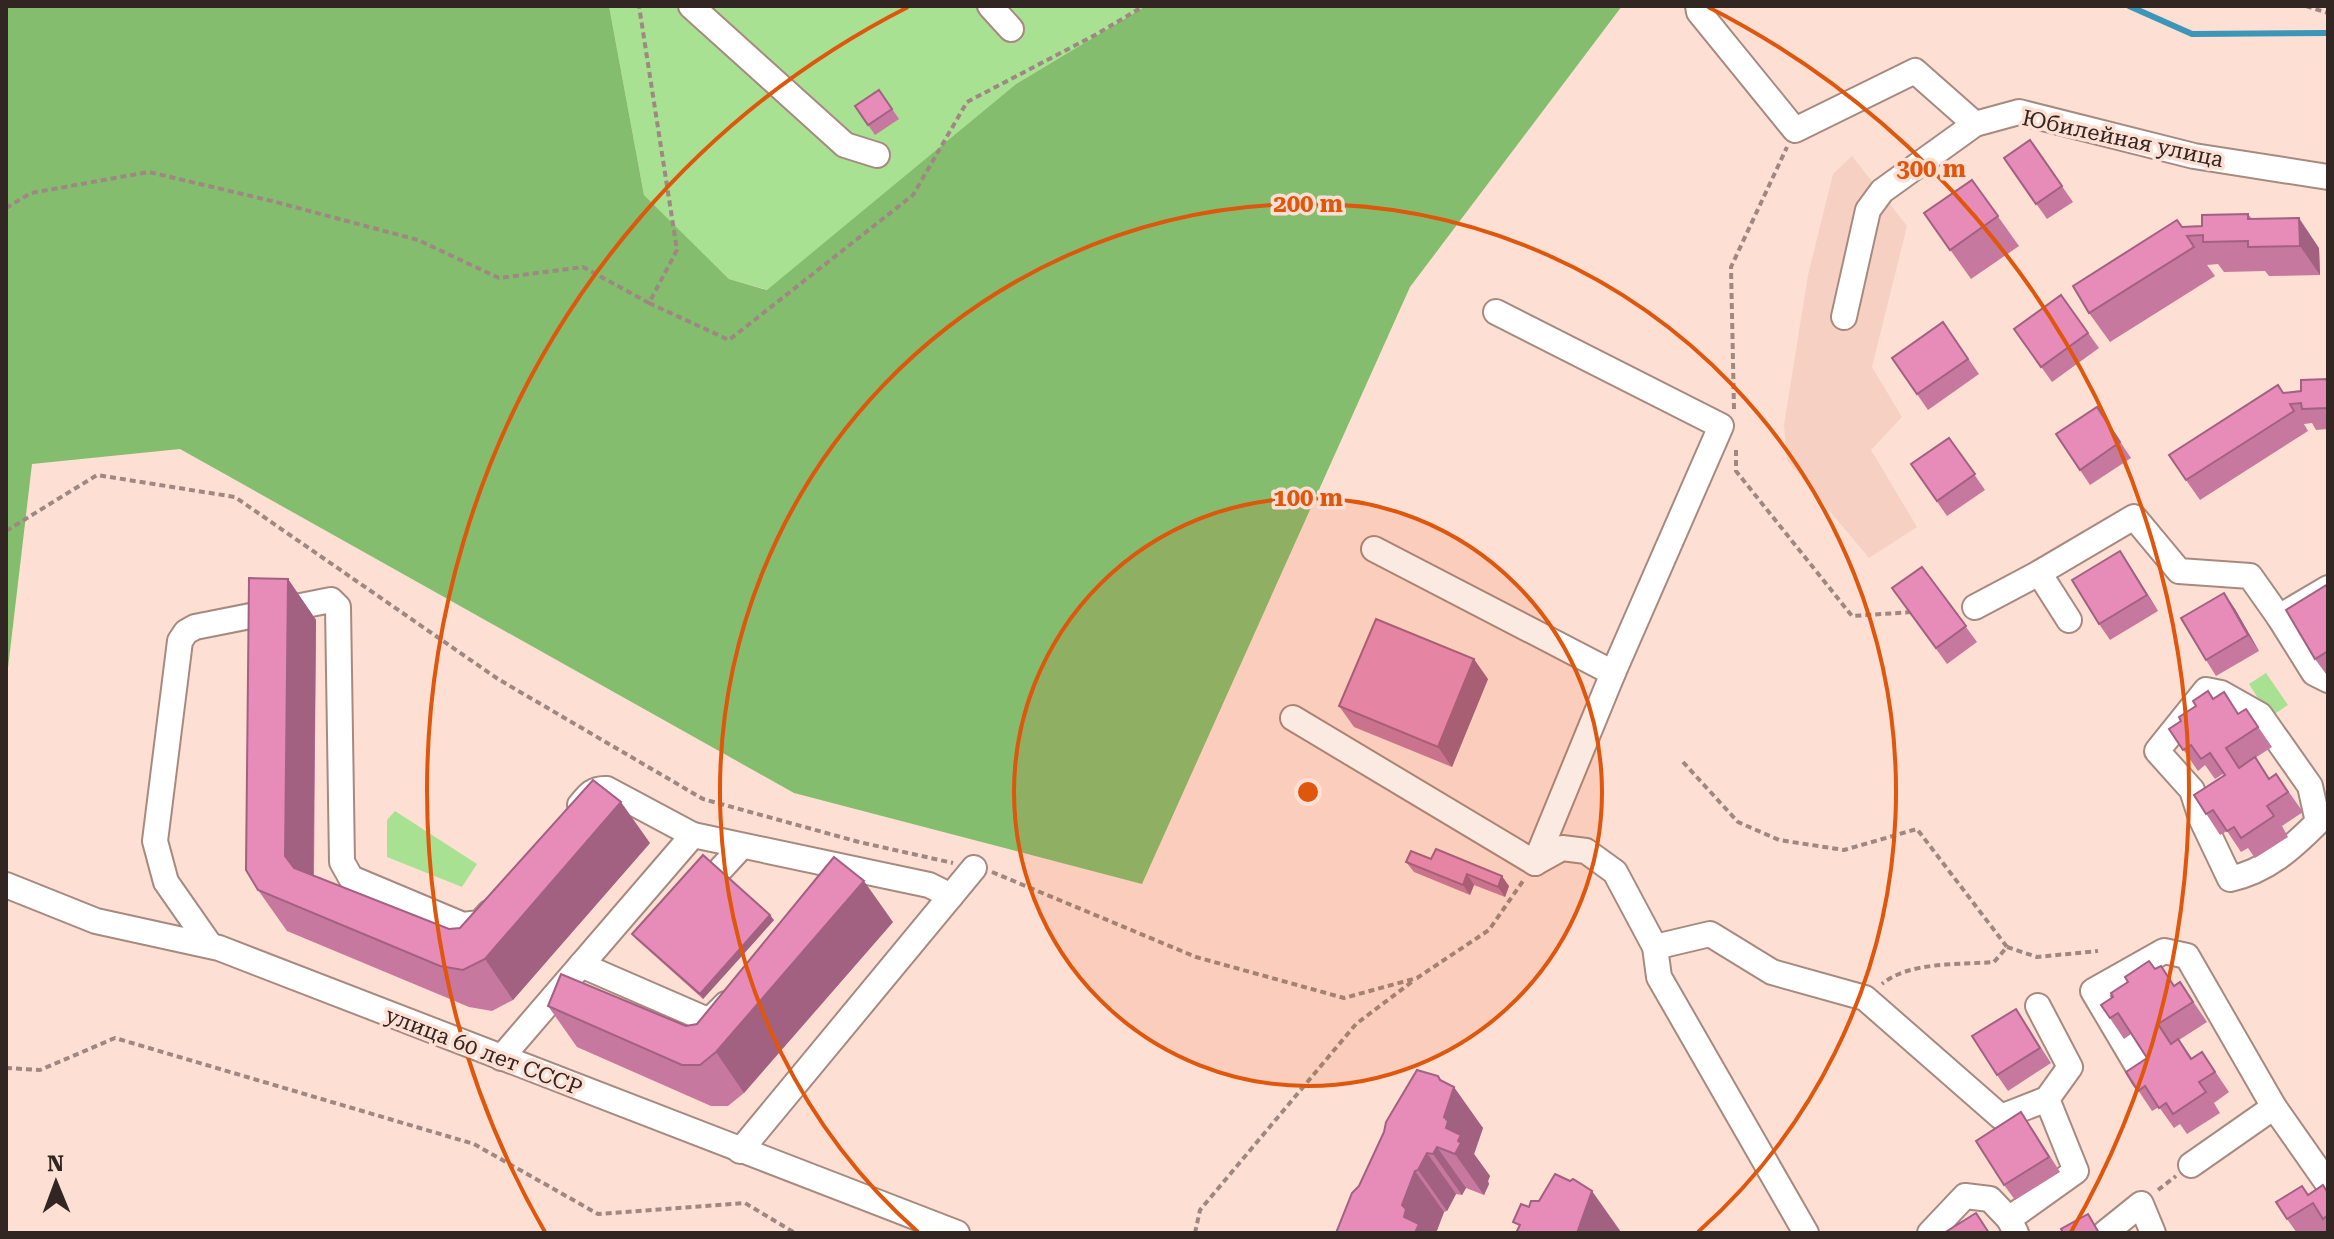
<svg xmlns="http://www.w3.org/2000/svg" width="2334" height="1239" font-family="'Roboto Serif',serif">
<rect width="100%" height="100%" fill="#fedfd4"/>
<path fill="#f6d1c3" d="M1852,156L1907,226L1872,367L1902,417L1871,450L1917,527L1869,558L1787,460L1784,425L1808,275L1833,174Z"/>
<g fill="#a8e192">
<path d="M609,6H1146L1016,84L768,290L729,279L644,195Z"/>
<path d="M2266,673L2288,705L2270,717L2249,684Z"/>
<path d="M395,811L477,864L462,887L387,857V820Z"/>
</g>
<path fill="#84bd6e" d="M6,6H609L644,195L729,279L767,290L1016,84L1146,6H1622L1410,287L1142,884L794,793L180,449L32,464L6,685Z"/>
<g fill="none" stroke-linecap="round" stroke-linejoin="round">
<path stroke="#3c96b8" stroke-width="6" d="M2129,6L2192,34L2328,33"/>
<g stroke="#a68a80" stroke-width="28">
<g id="minor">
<path d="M691,6L845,145L877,155"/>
<path d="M990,6L1011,29"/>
<path d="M1698,6L1699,12L1795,130L1915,71L1975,124"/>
<path d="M1496,312L1721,426L1613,673L1535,863"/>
<path d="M1844,317L1868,210L1882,191L1975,124L2019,112L2194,156L2328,177"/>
<path d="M1374,549L1613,673"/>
<path d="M2039,573L2134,517L2179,571L2250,576L2279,617"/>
<path d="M2328,588L2279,617L2314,673L2328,680"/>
<path d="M1975,607L2039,573L2069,620"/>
<path d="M2206,690L2221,693L2260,715L2310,786L2318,822C2292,848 2267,871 2230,879L2201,818L2192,790L2157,751Z"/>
<path d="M1293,718L1535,863"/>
<path d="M580,805C588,795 593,788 607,789L693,835"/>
<path d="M1535,863L1562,848L1586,851L1615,872L1655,947L1659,977L1806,1233"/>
<path d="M719,871L742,846"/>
<path d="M6,885L96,921L219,948L957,1233"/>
<path d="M210,945L166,882L155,841L180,641L186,632L195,627L331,600L338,607L342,862L351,878L463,925L480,923L489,913"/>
<path d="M1655,947L1710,934L1772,972L1865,998L2001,1117L2047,1099"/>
<path d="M581,965L703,1018L711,1019L726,1004"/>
<path d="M501,1058L693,835L929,885L951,896"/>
<path d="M2144,1077L2093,991L2164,951L2187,956L2274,1107"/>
<path d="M740,1151L974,868"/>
<path d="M2191,1165L2274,1107L2328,1184"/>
<path d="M1930,1233L1965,1196L1990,1199L2009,1219"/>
<path d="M2016,1233L2009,1219L2076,1171L2047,1099L2070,1067L2038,1006"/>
<path d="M2105,1233L2141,1204L2153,1233"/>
</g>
</g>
<g stroke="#9e8881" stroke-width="4" stroke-dasharray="6 4" stroke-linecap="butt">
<path d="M2306,6L2328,13"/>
<path d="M6,208L31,193L149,172L272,201L418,240L499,278L583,267L649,303L677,250L639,6"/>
<path d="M649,303L729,340L913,195L967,102L1095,35L1144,6"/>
<path d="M1734,409L1731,267L1787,147"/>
<path d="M1736,450V471L1852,616L1913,612"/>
<path d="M6,531L97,475L235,497L498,679L703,799L859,842L953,863"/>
<path d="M1683,762L1738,822L1779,840L1844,850L1917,829L2007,947L1994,962C1959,965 1910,961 1882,984"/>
<path d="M992,872L1196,957L1344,998L1417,978L1489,930L1525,878"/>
<path d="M2007,947L2037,957L2098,951"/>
<path d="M6,1068L40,1070L115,1038L474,1144L598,1214L745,1203L795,1233"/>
<path d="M2158,1190L2176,1176"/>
<path d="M1195,1233L1200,1210L1356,1024L1413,981"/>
</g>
<use href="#minor" stroke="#fff" stroke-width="24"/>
</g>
<g fill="#c7789e">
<path d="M879,90L899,119L875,135L855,106Z"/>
<path d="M2030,140L2073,202L2047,219L2004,158Z"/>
<path d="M1972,180L2019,246L1971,279L1924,213Z"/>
<path d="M2248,214L2252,219L2319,248L2320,275L2269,276L2265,271L2224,272L2218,264L2207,265L2215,276L2110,342L2089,313L2182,227L2202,226Z"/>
<path d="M2061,295L2099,348L2052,382L2014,329Z"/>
<path d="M1943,322L1979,374L1928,410L1892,358Z"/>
<path d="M2328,379V429L2316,430L2312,423L2304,424L2308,431L2200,500L2186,480L2283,393L2301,391Z"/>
<path d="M2097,407L2131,458L2090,485L2056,434Z"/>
<path d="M1949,438L1985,490L1947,516L1911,464Z"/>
<path d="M2130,566L2158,611L2110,640L2099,624Z"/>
<path d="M1922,567L1977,642L1947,664L1892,588Z"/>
<path d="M288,579L316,620L314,876L449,929L460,928L650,843L513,1000L492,1011L469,1007L287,931L258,890Z"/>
<path d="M2328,584V673L2326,674L2315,659Z"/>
<path d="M2224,593L2235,609L2259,651L2216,676L2206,660Z"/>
<path d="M1488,679L1452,767L1354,727L1339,706Z"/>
<path d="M2213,699L2239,714L2246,709L2272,747L2255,758L2269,778L2276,774L2303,812L2282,826L2288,837L2255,858L2248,848L2241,852L2227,831L2220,835L2194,795L2225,775L2223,774L2215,779L2205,765L2198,771L2169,729Z"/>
<path d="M1431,859L1509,886L1505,897L1474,885L1470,895L1414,872L1406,862Z"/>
<path d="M774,920L703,999L636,939L632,934Z"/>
<path d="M893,922L744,1093L728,1106H711L577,1047L548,1006L686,1026L697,1024Z"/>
<path d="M2155,969L2175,986L2180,982L2207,1022L2179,1040L2192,1058L2202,1052L2229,1092L2214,1103L2220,1113L2187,1134L2180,1124L2174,1128L2159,1107L2152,1111L2126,1072L2147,1058L2131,1034L2124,1039L2101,1005Z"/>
<path d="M2016,1009L2051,1063L2008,1091L1997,1075Z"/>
<path d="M1438,1076L1483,1128L1474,1154L1490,1176L1488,1181L1489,1184L1484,1195L1466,1188L1462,1195L1456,1194L1447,1211L1444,1212L1436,1233H1336Z"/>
<path d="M2032,1128L2060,1172L2015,1200L2004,1185Z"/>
<path d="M2328,1193V1233H2297L2287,1219L2308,1194Z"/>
</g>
<g fill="#a26181">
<path d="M2299,218L2319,248L2320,275L2300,246Z"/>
<path d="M2120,551L2130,566L2158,611L2147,595Z"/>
<path d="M288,579L316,620L313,896L285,856Z"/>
<path d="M2224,593L2235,609L2259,651L2248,635Z"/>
<path d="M1474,659L1488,679L1452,767L1438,747Z"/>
<path d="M621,802L650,843L513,1000L485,959Z"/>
<path d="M1467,874L1474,885L1470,895L1463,885Z"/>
<path d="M1502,876L1509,886L1505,897L1498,887Z"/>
<path d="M864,881L893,922L744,1093L716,1052Z"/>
<path d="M770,915L774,920L703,999L700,994Z"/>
<path d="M1438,1076L1451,1095L1454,1087L1483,1128L1474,1154L1490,1176L1488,1181L1489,1184L1484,1195L1455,1154L1446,1128Z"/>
<path d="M1437,1147L1466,1188L1462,1195L1433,1154Z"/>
<path d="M1427,1153L1456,1194L1447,1211L1418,1170Z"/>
<path d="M1415,1171L1444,1212L1436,1233H1415L1404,1217L1402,1205Z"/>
<path d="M1592,1191L1621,1232V1233H1577Z"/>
</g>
<g fill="#e78bb8" stroke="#a26181" stroke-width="2">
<path d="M879,90L892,109L868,125L855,106Z"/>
<path d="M2030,140L2062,186L2036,204L2004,158Z"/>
<path d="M1972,180L1998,216L1950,250L1924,213Z"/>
<path d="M2248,214V219L2299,218L2300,246L2248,247V241L2203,242V235L2187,236L2194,247L2089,313L2073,286L2177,220L2182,227L2202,226V215Z"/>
<path d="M2061,295L2088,333L2041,367L2014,329Z"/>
<path d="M1943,322L1968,359L1917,394L1892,358Z"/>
<path d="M2328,379V408L2302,409L2301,403L2290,404L2294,411L2186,480L2169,455L2278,385L2283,393L2301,391V380Z"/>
<path d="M2097,407L2120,442L2080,470L2056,434Z"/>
<path d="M1949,438L1975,474L1937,501L1911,464Z"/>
<path d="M2120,551L2147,595L2099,624L2072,580Z"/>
<path d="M1922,567L1966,626L1936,648L1892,588Z"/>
<path d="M249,578L288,579L285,856L294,868L449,929L460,928L593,780L621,802L485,959L463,970L440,966L258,890L246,870Z"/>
<path d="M2328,584V651L2315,659L2286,610Z"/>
<path d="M2224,593L2248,635L2206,660L2181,618Z"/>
<path d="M1376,619L1474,659L1438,747L1339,706Z"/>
<path d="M2208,691L2213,699L2224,692L2238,714L2246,709L2258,727L2226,748L2239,768L2255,757L2269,779L2276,774L2288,792L2267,806L2274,816L2241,838L2234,827L2227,831L2213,810L2206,814L2194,795L2225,775L2210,753L2201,759L2191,745L2183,750L2169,729L2181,721L2179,717L2196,706L2193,701Z"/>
<path d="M1436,849L1502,876L1498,887L1467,874L1463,885L1406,862L1411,851L1431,859Z"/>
<path d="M703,855L770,915L700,994L632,934Z"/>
<path d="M834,857L864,881L716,1052L700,1065H682L548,1006L561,974L686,1026L697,1024Z"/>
<path d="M2149,961L2155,969L2161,966L2174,986L2180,982L2193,1002L2158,1024L2171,1044L2178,1039L2191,1059L2202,1052L2215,1072L2199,1082L2206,1092L2173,1114L2166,1103L2159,1108L2145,1086L2138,1091L2126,1072L2147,1058L2118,1013L2110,1018L2101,1005L2113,997L2111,993L2128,982L2125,977Z"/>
<path d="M2016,1009L2040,1048L1997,1075L1972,1036Z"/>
<path d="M1417,1070L1438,1076L1440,1080L1454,1087L1444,1117L1448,1121L1446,1128L1461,1135L1458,1141L1461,1143L1455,1154L1437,1147L1433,1154L1427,1153L1418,1170L1415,1171L1402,1205L1406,1209L1404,1217L1419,1224L1415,1233H1336L1352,1193L1359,1186L1384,1132L1386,1122Z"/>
<path d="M2021,1112L2049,1157L2004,1185L1976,1141Z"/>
<path d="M1555,1174L1570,1181L1573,1179L1592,1191L1577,1233H1518L1517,1231L1520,1225L1513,1222L1521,1204L1529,1207L1531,1201H1539Z"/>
<path d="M2323,1185L2328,1193V1215L2323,1219L2313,1203L2287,1219L2276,1202L2302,1186L2308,1195Z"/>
<path d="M1976,1213L1989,1233H1944Z"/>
<path d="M2088,1214L2099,1233H2063L2061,1229Z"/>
</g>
<circle cx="1308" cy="792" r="294" fill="#df560d" fill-opacity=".12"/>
<g fill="none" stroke="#df560d" stroke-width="4">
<circle cx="1308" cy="792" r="294"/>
<path d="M918 1232A588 588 0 1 1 1698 1232"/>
<path d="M545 1232A881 881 0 0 1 908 7M1708 7A881 881 0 0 1 2071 1232"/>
</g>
<g text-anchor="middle" stroke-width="7" stroke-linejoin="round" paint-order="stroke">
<g font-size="22" fill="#312622" stroke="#fedfd4">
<text transform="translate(2123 138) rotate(12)" y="8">Юбилейная улица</text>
<text transform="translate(484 1051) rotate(21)" y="8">улица 60 лет СССР</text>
</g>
</g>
<circle cx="1308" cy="792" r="12" fill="#df560d" stroke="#fedfd4" stroke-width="4"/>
<g font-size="24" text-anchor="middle" font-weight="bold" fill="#df560d" stroke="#fedfd4" stroke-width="7" stroke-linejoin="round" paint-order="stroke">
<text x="1931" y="177">300 m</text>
<text x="1308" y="212">200 m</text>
<text x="1308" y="506">100 m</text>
</g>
<rect width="2334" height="1239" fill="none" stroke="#312622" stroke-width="16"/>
<g transform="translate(56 1183) rotate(359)" stroke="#fedfd4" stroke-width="6" paint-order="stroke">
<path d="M0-6L14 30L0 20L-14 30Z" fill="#312622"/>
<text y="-12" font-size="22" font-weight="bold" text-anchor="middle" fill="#312622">N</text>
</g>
</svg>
